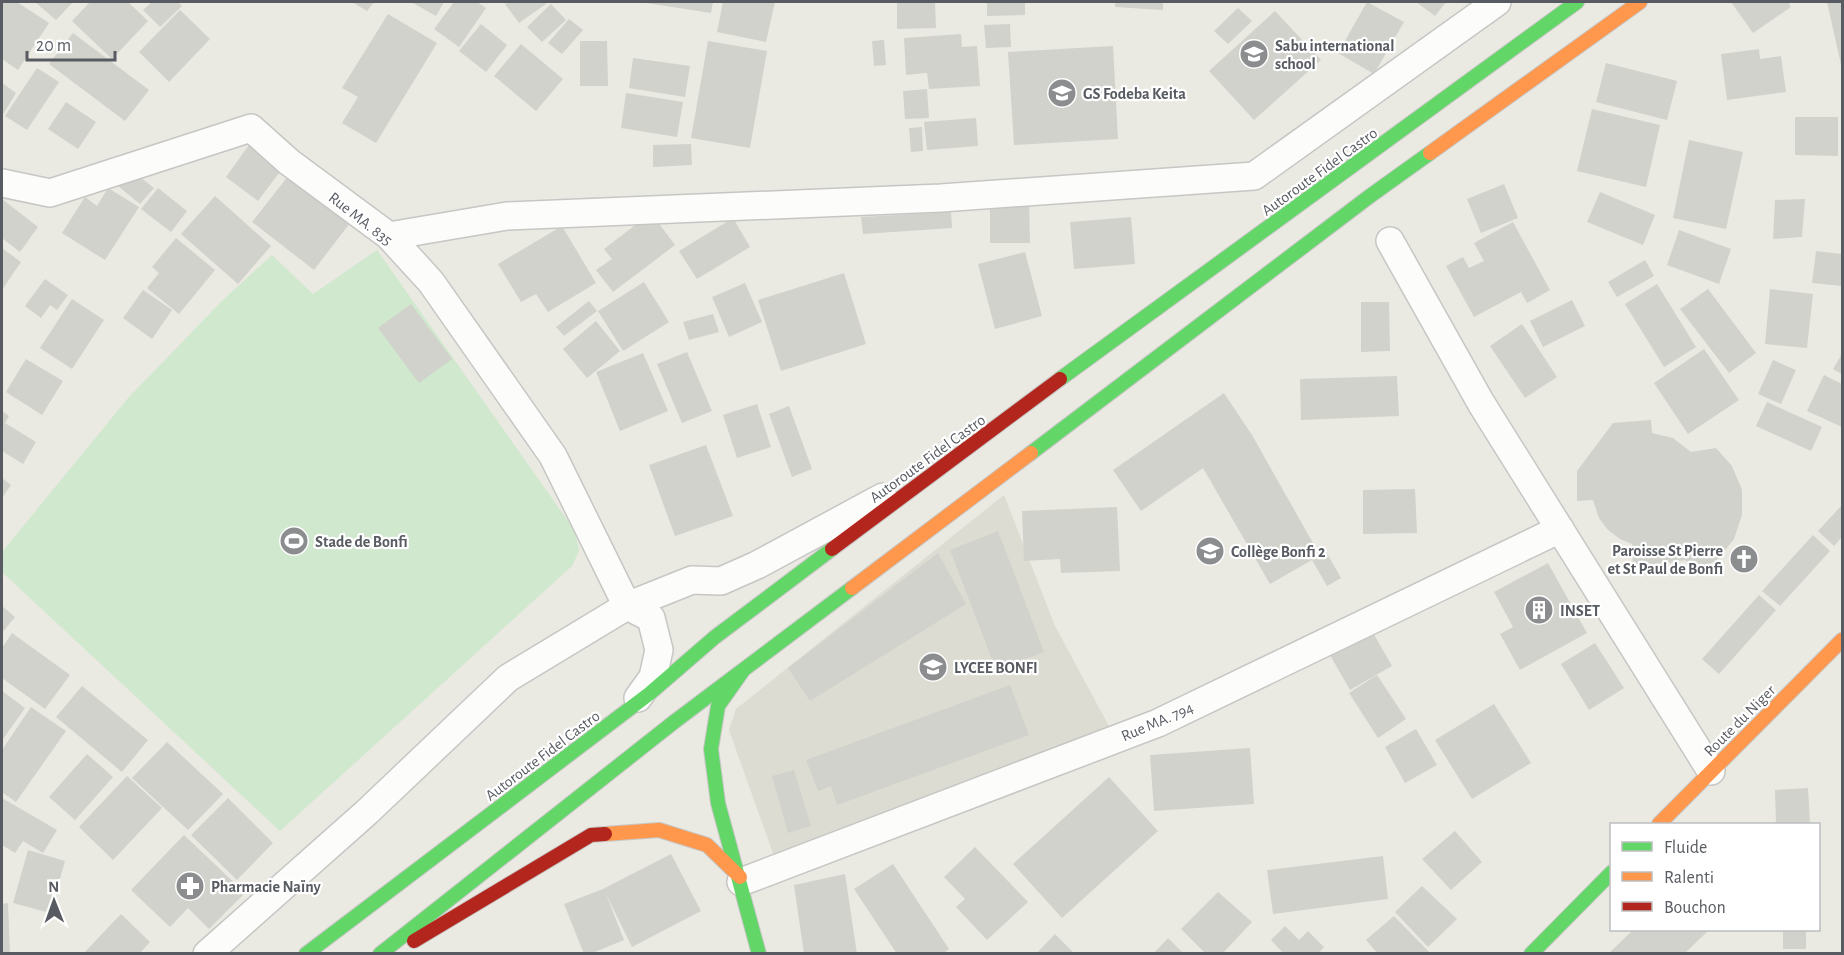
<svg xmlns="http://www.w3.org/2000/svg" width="1844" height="955" font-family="'Alegreya Sans',sans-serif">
<rect width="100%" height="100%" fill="#eae9e2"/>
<path fill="#dcdcd2" d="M1004,495L1055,626L1111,730L774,856L729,730L736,709Z"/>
<path fill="#cfe8ce" d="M377,250L575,531L579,551L572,566L280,831L2,572V552L129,397L223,300L272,255L313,294Z"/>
<g fill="#d2d2cd">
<path d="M2,2H17L49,23L18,70L2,59Z"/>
<path d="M35,2H73L56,20Z"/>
<path d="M90,2H128L148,21L112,59L72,21Z"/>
<path d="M152,2H178L182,6L160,27L143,10Z"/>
<path d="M352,2H374L367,11Z"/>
<path d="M411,2H444L436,16Z"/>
<path d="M454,2H477L486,8L459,47L434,29Z"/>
<path d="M509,2H544L546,4L519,23L505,4Z"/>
<path d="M640,2H713L711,13Z"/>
<path d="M723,2H775L766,42L717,32Z"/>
<path d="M897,2H935L936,28L897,29Z"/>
<path d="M987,2H1025V15L987,16Z"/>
<path d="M1115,2H1163V10L1115,7Z"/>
<path d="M1367,2L1404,22L1374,74L1338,53Z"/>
<path d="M1416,2H1446L1435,16Z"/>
<path d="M1731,2H1788L1791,7L1753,33Z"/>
<path d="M1827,2H1842V69Z"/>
<path d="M551,4L566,20L542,42L527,27Z"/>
<path d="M1238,8L1252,21L1228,44L1214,31Z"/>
<path d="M180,10L210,39L169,82L139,52Z"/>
<path d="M1275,11L1321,60L1254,120L1209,71Z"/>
<path d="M388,14L437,43L376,143L342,123L358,97L342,88Z"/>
<path d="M569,19L583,30L562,54L548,43Z"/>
<path d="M481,24L507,45L486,72L459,51Z"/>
<path d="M1010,24L1011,47L986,48L984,25Z"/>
<path d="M73,33L149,90L125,121L49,64Z"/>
<path d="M961,34L962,47L977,46L980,86L929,89L927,73L906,75L904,38Z"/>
<path d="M884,40L886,65L874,66L872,41Z"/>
<path d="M580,41H607L608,86H580Z"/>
<path d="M708,41L767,51L750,148L691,138Z"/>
<path d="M521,44L563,79L536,111L494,76Z"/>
<path d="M1113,46L1118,139L1014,145L1008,52Z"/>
<path d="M1759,49L1760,59L1781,56L1786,92L1727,100L1721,54Z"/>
<path d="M633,58L690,66L685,97L629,88Z"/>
<path d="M1606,63L1677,81L1667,120L1596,102Z"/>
<path d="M37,68L59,82L27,130L5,116Z"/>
<path d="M2,83L16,93L2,116Z"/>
<path d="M927,89L929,118L905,119L903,91Z"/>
<path d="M626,93L683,102L677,137L621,128Z"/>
<path d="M66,102L96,122L78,149L48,129Z"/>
<path d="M1592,109L1660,125L1646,187L1577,171Z"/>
<path d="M1795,117H1838V156L1795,155Z"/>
<path d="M976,118L978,146L927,150L924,122Z"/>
<path d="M922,127L923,151L911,152L909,128Z"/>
<path d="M1689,140L1743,152L1726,229L1673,218Z"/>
<path d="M691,144L692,165L653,167V145Z"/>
<path d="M249,145L282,169L258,201L226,177Z"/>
<path d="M131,170L154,188L140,204L118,186Z"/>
<path d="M289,175L350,223L314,270L252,222Z"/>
<path d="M1504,184L1518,218L1481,233L1467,199Z"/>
<path d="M108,188L139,207L105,260L62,233L85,197L97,206Z"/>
<path d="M158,188L187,211L171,232L141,209Z"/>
<path d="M1600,192L1655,215L1643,245L1587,222Z"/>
<path d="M215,196L271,246L238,284L181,234Z"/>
<path d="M2,199L38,227L20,252L2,238Z"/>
<path d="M1805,199L1802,237L1773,239L1775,200Z"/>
<path d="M1029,200L1030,243H990V201Z"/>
<path d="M951,212L952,228L863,234L861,217Z"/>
<path d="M651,213L675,245L613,292L596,270L612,259L604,249Z"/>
<path d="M1131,217L1135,264L1074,269L1070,222Z"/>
<path d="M733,218L750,247L697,279L679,251Z"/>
<path d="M1513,222L1550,290L1527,303L1521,292L1474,317L1446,266L1463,257L1469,268L1484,261L1474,243Z"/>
<path d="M562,226L596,283L548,312L536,294L521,302L498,264Z"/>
<path d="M1679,230L1731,249L1719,284L1667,265Z"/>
<path d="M176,238L215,270L179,314L147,288L159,273L152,267Z"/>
<path d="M2,248L21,262L2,290Z"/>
<path d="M1816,251L1842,254V286L1812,283Z"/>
<path d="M1025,252L1042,316L995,329L978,264Z"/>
<path d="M1645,260L1654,276L1617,297L1608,282Z"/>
<path d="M844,273L866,344L781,371L758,300Z"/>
<path d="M45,279L68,295L57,310L50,305L41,318L25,306Z"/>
<path d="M644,282L669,322L623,351L598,311Z"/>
<path d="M745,283L762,322L729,337L712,297Z"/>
<path d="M1657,284L1696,347L1664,367L1625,304Z"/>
<path d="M1708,289L1756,353L1729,373L1680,309Z"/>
<path d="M1770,289L1813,294L1807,348L1765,344Z"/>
<path d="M143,290L172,310L152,339L123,318Z"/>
<path d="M72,299L104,320L72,369L40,348Z"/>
<path d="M1572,300L1585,326L1543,347L1530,321Z"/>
<path d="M589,301L597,311L564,336L556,327Z"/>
<path d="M1361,302H1389L1390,351L1361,352Z"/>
<path d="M411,304L452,359L419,383L378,328Z"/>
<path d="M713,314L719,332L689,340L683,322Z"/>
<path d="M596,321L620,351L587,378L563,349Z"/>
<path d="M1522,324L1557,377L1525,398L1490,346Z"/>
<path d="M1704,349L1739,400L1688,434L1654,383Z"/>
<path d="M687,352L712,411L682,423L657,364Z"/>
<path d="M643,353L668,411L620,431L596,372Z"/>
<path d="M1842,354V374L1833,369Z"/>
<path d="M26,359L63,381L42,415L6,392Z"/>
<path d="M1773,360L1796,370L1781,404L1758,394Z"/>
<path d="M1824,375L1842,384V427L1807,411Z"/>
<path d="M1397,376L1399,416L1301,420L1300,379Z"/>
<path d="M1224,393L1252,435L1318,552L1324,548L1341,578L1327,586L1312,560L1270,584L1203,468L1141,511L1113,470Z"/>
<path d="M1767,402L1822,427L1811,451L1756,426Z"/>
<path d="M757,404L771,447L737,458L723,415Z"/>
<path d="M789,406L812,469L792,477L769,414Z"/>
<path d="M2,411L9,416L5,423L36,442L23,464L2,451Z"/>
<path d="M1651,420L1652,433L1673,438L1691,452L1716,448L1732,466L1742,490V515L1734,539L1718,559L1696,572L1685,560L1633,570L1632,544L1620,539L1608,530L1599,518L1593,500L1577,501V471L1613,423Z"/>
<path d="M706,445L733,516L675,536L649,465Z"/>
<path d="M2,478L11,485L2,498Z"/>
<path d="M1415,489L1417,533L1363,534V490Z"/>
<path d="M1842,505V537L1834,546L1818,531Z"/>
<path d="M1117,507L1120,571L1061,573L1060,559L1024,561L1022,511Z"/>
<path d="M998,531L1044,652L996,670L950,550Z"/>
<path d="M1813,535L1830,551L1780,606L1762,591Z"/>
<path d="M938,553L966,604L810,701L788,668Z"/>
<path d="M1548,563L1587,633L1520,670L1500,634L1513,627L1494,592Z"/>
<path d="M1759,595L1776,610L1719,674L1702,659Z"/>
<path d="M2,606L15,617L2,633Z"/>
<path d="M1372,631L1392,666L1350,690L1330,655Z"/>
<path d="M12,633L70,675L45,709L2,678V648Z"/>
<path d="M1595,643L1624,688L1589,710L1561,664Z"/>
<path d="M1377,675L1406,719L1378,738L1349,693Z"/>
<path d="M1010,685L1029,735L837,805L831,786L818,791L806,760Z"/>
<path d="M82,686L148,740L122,772L56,717Z"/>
<path d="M2,691L25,708L3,739L2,737Z"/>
<path d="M1494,704L1531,763L1472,799L1435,740Z"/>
<path d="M31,707L66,731L16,802L2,792V750Z"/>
<path d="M1416,729L1437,765L1405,783L1385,747Z"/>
<path d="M167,742L223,794L188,830L132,778Z"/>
<path d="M1250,748L1254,804L1154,811L1150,755Z"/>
<path d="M87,754L113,777L75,820L49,797Z"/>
<path d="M794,770L811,826L788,833L772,776Z"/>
<path d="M127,776L162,808L113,860L79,827Z"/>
<path d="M1109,777L1158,831L1062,918L1013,864Z"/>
<path d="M1808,788L1810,824H1776L1775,790Z"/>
<path d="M2,798L57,830L43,853L23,841L15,853L2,845Z"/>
<path d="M228,798L273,843L237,880L191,835Z"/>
<path d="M1455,831L1482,862L1451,890L1422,859Z"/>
<path d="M184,835L245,893L209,929L188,908L170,927L131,890Z"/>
<path d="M975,847L1028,902L987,940L956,907L965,899L944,877Z"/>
<path d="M28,850L65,861L50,913L13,903Z"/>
<path d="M671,854L701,911L632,947L606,894L624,940L590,954H584L564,904L603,889Z"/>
<path d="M1383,856L1388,899L1273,914L1267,870Z"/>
<path d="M893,864L949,949L942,954H897L854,889Z"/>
<path d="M845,874L857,954H804L794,885Z"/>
<path d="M1422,886L1457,919L1428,947L1395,912Z"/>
<path d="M1218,892L1252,922L1222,954H1206L1181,929Z"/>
<path d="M8,903L10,954H2V904Z"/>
<path d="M121,914L150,942L139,954H83Z"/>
<path d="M1394,916L1429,952L1378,954L1366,940Z"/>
<path d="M1285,926L1299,940L1308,931L1324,947L1318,954H1284L1271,940Z"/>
<path d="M1633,930H1709L1684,954H1608Z"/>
<rect x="1783" y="930" width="23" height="19"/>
<path d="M1055,934L1075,954H1036Z"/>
<path d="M1168,938L1184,954H1153Z"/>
</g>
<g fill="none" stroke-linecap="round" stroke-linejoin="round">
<g stroke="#c6c7c5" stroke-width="30">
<g id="street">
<path d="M2,183L50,193L251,128L289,162L389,236L431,282L553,456L627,606"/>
<path d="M389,236L507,216L941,198L1254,176L1497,2"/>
<path d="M1390,241L1481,403L1711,771"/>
<path d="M627,606L651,618L659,650L653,677L638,698"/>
<path d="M741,882L1158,723L1560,529"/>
<path d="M207,954L367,812L508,678L627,606L692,580L721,581L757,565L883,497"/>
</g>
</g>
<g stroke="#c6c6c5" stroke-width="16">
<g id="fast">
<path d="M1060,379L1577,2"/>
<path d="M1031,453L1370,196L1430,153"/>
<path d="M742,672L718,706L711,749L718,803L759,954"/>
<path d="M306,954L649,694L715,637L832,549"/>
<path d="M380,954L674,722L852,588"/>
<path d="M1531,954L1612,872"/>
</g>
</g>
<g stroke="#c6c6c5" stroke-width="16">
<g id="slow">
<path d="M1430,153L1640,2"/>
<path d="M852,588L1031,453"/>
<path d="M1659,824L1842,640"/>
<path d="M605,834L659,830L707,845L740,877"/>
</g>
</g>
<g stroke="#c6c6c5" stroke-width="16">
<g id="jam">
<path d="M832,549L1060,379"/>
<path d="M414,941L591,835L605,834"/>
</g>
</g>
<use href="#street" stroke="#fcfcfb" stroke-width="27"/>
<use href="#fast" stroke="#63d668" stroke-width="14"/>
<use href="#slow" stroke="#ff974d" stroke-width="14"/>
<use href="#jam" stroke="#b3261e" stroke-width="14"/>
</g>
<defs>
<g id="school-disc" transform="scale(1.5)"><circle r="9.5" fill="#8b8d8f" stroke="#fff"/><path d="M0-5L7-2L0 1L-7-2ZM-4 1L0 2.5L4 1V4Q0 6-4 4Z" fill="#fff"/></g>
<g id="stadium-disc" transform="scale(1.5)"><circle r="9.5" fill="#8b8d8f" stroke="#fff"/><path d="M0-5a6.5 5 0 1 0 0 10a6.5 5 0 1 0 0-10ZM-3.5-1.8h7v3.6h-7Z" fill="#fff"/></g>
<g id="church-disc" transform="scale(1.5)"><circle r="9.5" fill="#8b8d8f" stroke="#fff"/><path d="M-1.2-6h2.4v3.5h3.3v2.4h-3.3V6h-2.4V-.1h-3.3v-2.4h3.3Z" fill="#fff"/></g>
<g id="building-disc" transform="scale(1.5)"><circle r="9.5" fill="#8b8d8f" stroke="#fff"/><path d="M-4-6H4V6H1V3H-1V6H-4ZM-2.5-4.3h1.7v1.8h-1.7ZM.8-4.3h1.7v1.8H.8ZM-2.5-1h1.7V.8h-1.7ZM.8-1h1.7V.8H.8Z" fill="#fff"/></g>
<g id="pharmacy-disc" transform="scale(1.5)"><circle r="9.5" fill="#8b8d8f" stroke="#fff"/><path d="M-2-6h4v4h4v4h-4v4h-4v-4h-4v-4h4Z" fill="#fff"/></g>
</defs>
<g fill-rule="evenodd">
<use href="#school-disc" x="1254" y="54"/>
<use href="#school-disc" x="1062" y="93"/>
<use href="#stadium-disc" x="294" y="541"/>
<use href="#school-disc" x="1210" y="551"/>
<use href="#church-disc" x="1744" y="559"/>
<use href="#building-disc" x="1539" y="610"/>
<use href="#school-disc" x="933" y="667"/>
<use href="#pharmacy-disc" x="190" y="886"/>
</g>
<g text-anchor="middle" stroke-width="4.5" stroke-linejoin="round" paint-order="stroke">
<g font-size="16" font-weight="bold" fill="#585c62" stroke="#fff" text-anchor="start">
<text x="1275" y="51">Sabu international<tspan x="1275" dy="18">school</tspan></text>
<text x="1083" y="99">GS Fodeba Keita</text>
<text x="315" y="547">Stade de Bonfi</text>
<text x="1723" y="556" text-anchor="end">Paroisse St Pierre<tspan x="1723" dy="18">et St Paul de Bonfi</tspan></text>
<text x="1231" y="557">Collège Bonfi 2</text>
<text x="1560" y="616">INSET</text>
<text x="954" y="673">LYCEE BONFI</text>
<text x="211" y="892">Pharmacie Naïny</text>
</g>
<g font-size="16" fill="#585c62" stroke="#fff">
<text transform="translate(1319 171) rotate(-36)" y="6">Autoroute Fidel Castro</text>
<text transform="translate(361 218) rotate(38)" y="6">Rue MA. 835</text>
<text transform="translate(927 458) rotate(-36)" y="6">Autoroute Fidel Castro</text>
<text transform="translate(1739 720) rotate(-45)" y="6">Route du Niger</text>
<text transform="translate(1157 721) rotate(-23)" y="6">Rue MA. 794</text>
<text transform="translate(542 755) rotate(-37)" y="6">Autoroute Fidel Castro</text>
</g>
</g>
<rect width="1844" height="955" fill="none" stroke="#585c62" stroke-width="6"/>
<rect x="1610" y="823" width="210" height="108" fill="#ffffff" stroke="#bcbec0" stroke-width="1.5"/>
<rect x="1622" y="842" width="30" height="9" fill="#63d668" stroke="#bcbec0" stroke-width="1.5"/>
<text x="1664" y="853" font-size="18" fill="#585c62">Fluide</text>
<rect x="1622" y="872" width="30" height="9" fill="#ff974d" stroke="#bcbec0" stroke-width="1.5"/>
<text x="1664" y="883" font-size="18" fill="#585c62">Ralenti</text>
<rect x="1622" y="902" width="30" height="9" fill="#b3261e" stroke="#bcbec0" stroke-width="1.5"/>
<text x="1664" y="913" font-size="18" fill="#585c62">Bouchon</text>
<g transform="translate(54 901) rotate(359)" stroke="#ffffff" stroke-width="4.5" paint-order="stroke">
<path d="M0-4.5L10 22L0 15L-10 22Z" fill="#585c62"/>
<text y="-9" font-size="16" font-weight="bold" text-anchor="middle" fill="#585c62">N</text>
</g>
<path d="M27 51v9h88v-9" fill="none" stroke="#585c62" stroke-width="3"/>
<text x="36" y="51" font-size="18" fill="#585c62" stroke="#ffffff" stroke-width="4.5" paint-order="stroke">20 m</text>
</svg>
